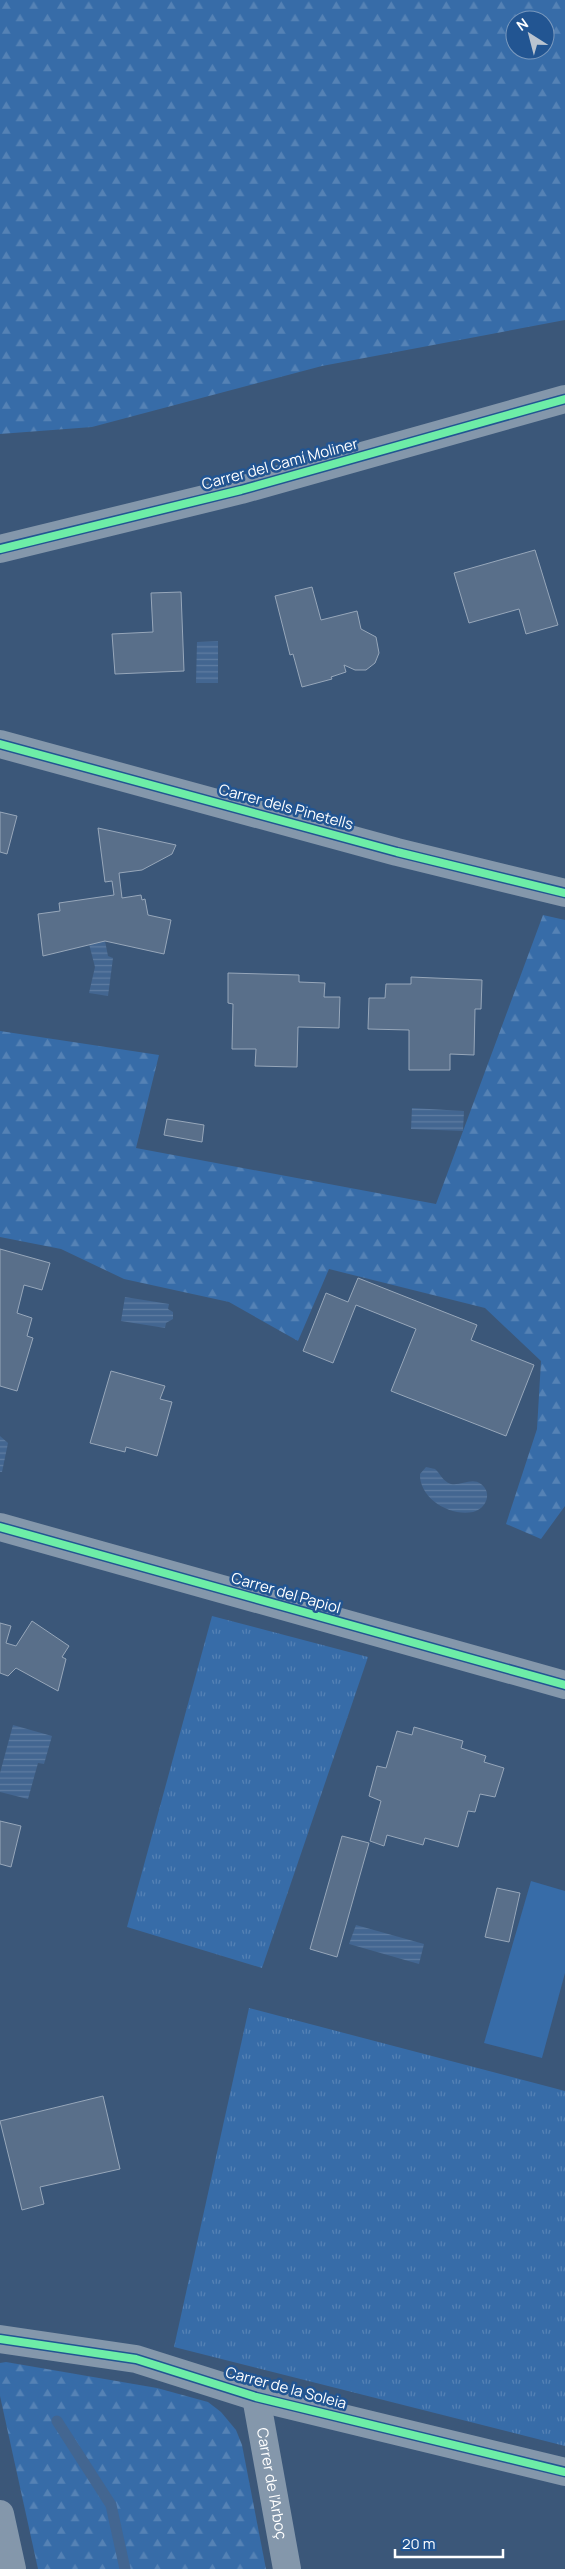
<svg xmlns="http://www.w3.org/2000/svg" width="565" height="2569" font-family="Manrope,sans-serif">
<defs>
<pattern id="grass-tufts" width="24" height="20" patternUnits="userSpaceOnUse" patternTransform="scale(1.25)"><rect width="24" height="20" fill="#376ca8"/><path d="M3 7l-1-3M5 7V3M7 7l1-3M15 17l-1-3M17 17v-4M19 17l1-3" fill="none" stroke="#5582b5"/></pattern>
<pattern id="forest-firs" width="22" height="20" patternUnits="userSpaceOnUse" patternTransform="scale(1.25)"><rect width="22" height="20" fill="#376ca8"/><path d="M5 1l3.5 6h-7zM16 11l3.5 6h-7z" fill="#5582b5"/></pattern>
<pattern id="water-rules" width="6" height="5" patternUnits="userSpaceOnUse" patternTransform="scale(1.25)"><rect width="6" height="5" fill="#436691"/><path d="M0 2.5h6" fill="none" stroke="#5f7da2"/></pattern>
</defs>
<rect width="100%" height="100%" fill="#3b5779"/>
<g fill="url(#grass-tufts)">
<path d="M212,1616L368,1657L262,1968L127,1927Z"/>
<path d="M249,2008L565,2091V2446L174,2347Z"/>
</g>
<g fill="url(#forest-firs)" fill-rule="evenodd">
<path d="M0,0H565V320L322,366L92,427L0,434ZM515,20H545V50H515Z"/>
<path d="M543,915L565,920V1506L541,1539L506,1524L537,1429L541,1361L485,1308L329,1269L298,1341L229,1302L124,1279L61,1249L0,1237V1031L159,1055L136,1148L436,1204Z"/>
<path d="M6,2362L157,2388L208,2402L221,2412L236,2430L242,2445L266,2569H38L0,2396V2363Z"/>
</g>
<path fill="#376ca8" d="M531,1881L565,1891V1973L542,2058L484,2043Z"/>
<g fill="url(#water-rules)">
<path d="M218,641V683H196L197,642Z"/>
<path d="M105,941L108,956L113,958L108,996L89,993L95,967L89,944Z"/>
<path d="M412,1108L464,1111L463,1131L411,1129Z"/>
<path d="M125,1297L169,1304L168,1309L173,1312V1319L166,1323L165,1328L121,1321Z"/>
<path d="M0,1436L8,1443L2,1472H0Z"/>
<path d="M426,1467L435,1469C441,1474 442,1481 451,1484C461,1486 472,1477 481,1484C493,1493 486,1509 473,1512C450,1517 419,1498 420,1474Z"/>
<path d="M13,1725L52,1736L44,1764L38,1763L28,1799L0,1792V1773Z"/>
<path d="M356,1925L424,1944L419,1964L349,1944Z"/>
</g>
<g fill="none" stroke-linecap="round" stroke-linejoin="round">
<path stroke="#436691" stroke-width="11" d="M57,2421L111,2505L125,2569"/>
</g>
<g fill="#596f8a" stroke="#97a7ba">
<path d="M535,550L558,625L526,634L519,609L469,623L454,573Z"/>
<path d="M312,587L321,620L357,611L361,629L376,637L379,653L375,663L366,670H355L344,665L346,672L331,677L332,679L302,687L293,654L290,655L275,596Z"/>
<path d="M181,592L184,671L115,674L112,634L153,632L151,593Z"/>
<path d="M0,812L17,816L7,854L0,852Z"/>
<path d="M98,828L176,845L172,854L142,870L119,873L122,898L141,895L142,900L145,899L148,915L171,920L164,954L105,941L43,956L38,914L60,911L59,903L114,895L112,881L105,882Z"/>
<path d="M228,973L299,975V982L325,983L324,997H340L339,1028L298,1027L297,1067L255,1066L256,1049H232L233,1004L228,1003Z"/>
<path d="M411,977L482,980L481,1009H475L474,1055L450,1054V1070H409V1030L368,1029L369,998H385L386,984H411Z"/>
<path d="M167,1119L204,1125L202,1142L164,1135Z"/>
<path d="M0,1249L50,1263L42,1290L24,1285L17,1313L32,1318L27,1336L33,1338L17,1391L0,1386Z"/>
<path d="M358,1278L477,1325L471,1340L534,1365L506,1436L391,1391L416,1329L356,1305L333,1363L303,1351L326,1293L348,1302Z"/>
<path d="M111,1371L165,1386L160,1399L172,1402L157,1456L126,1447L125,1452L90,1443Z"/>
<path d="M32,1621L69,1646L62,1657L66,1659L58,1691L16,1668L8,1676L0,1673V1623L11,1626L6,1643L16,1646Z"/>
<path d="M414,1727L463,1741L461,1748L486,1756L484,1762L504,1768L495,1797L480,1794L475,1812L468,1811L458,1847L425,1838L423,1845L387,1835L384,1846L370,1841L381,1801L369,1796L377,1766L386,1768L397,1731L412,1735Z"/>
<path d="M0,1821L21,1826L11,1867L0,1864Z"/>
<path d="M342,1836L369,1843L337,1957L310,1949Z"/>
<path d="M497,1888L520,1893L509,1942L485,1937Z"/>
<path d="M103,2096L120,2169L40,2187L44,2204L22,2210L0,2121Z"/>
</g>
<g fill="none" stroke-linecap="round" stroke-linejoin="round">
<g stroke="#8497ab" stroke-width="28">
<path d="M0,549L241,490L565,399"/>
<path d="M0,744L397,852L565,893"/>
<path d="M0,1527L565,1685"/>
<path d="M0,2339L136,2359L256,2397L565,2472"/>
<path id="s1" d="M256,2397L287,2569"/>
<path d="M0,2514L12,2569"/>
</g>
<g stroke="#225592" stroke-width="11">
<g id="cycleway">
<path d="M0,549L241,490L565,399"/>
<path d="M0,744L397,852L565,893"/>
<path d="M0,1527L565,1685"/>
<path d="M0,2339L136,2359L256,2397L565,2472"/>
</g>
</g>
<use href="#cycleway" stroke="#6deda7" stroke-width="8"/>
</g>
<g text-anchor="middle" stroke-width="5" stroke-linejoin="round" paint-order="stroke">
<g font-size="15" fill="#fff" stroke="#225592">
<text transform="translate(280 464) rotate(-15)" y="5">Carrer del Camí Moliner</text>
<text transform="translate(286 807) rotate(15)" y="5">Carrer dels Pinetells</text>
<text transform="translate(286 1593) rotate(16)" y="5">Carrer del Papiol</text>
<text transform="translate(286 2388) rotate(15)" y="5">Carrer de la Soleia</text>
<text dy="5" stroke="none"><textPath href="#s1" startOffset="88">Carrer de l'Arboç</textPath></text>
</g>
</g>
<g transform="translate(530 35) rotate(324)"><circle r="24" fill="#225592" stroke="#7a99be"/>
<path d="M0-4L9 19L0 12L-9 19Z" fill="#bac4d0"/>
<text y="-8" font-size="14" font-weight="bold" text-anchor="middle" fill="#ffffff">N</text>
</g>
<path d="M395 2549v8h108v-8" fill="none" stroke="#ffffff" stroke-width="2.5"/>
<text x="402" y="2549" font-size="15" fill="#ffffff" stroke="#225592" stroke-width="4" paint-order="stroke">20 m</text>
</svg>
